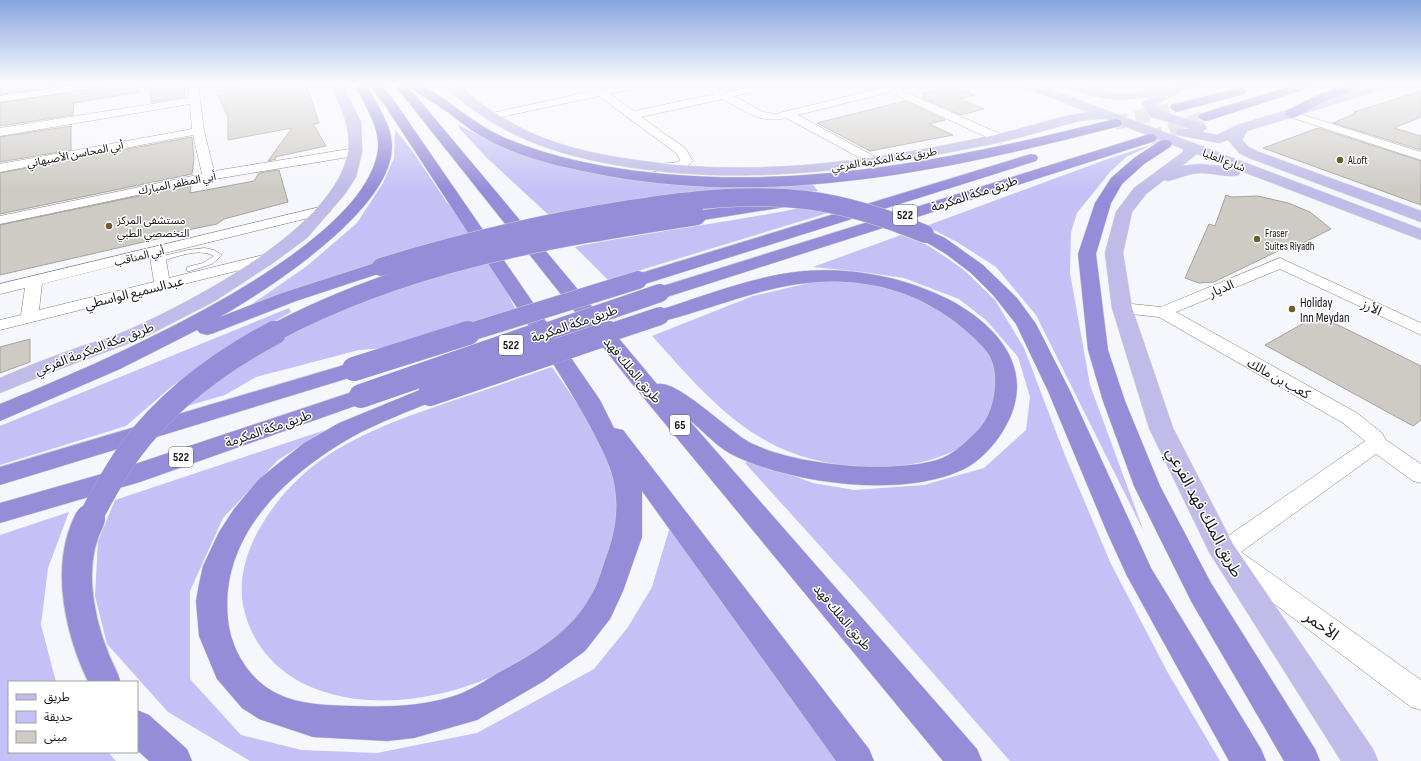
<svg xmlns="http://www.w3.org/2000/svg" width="1421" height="761" font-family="'Sofia Sans Condensed','Noto Sans Arabic',sans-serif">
<rect width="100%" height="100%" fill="#f6f6fd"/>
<g fill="#c5c1f6">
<path d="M458,125L508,150L538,159L653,181L711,187L813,185L818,191L796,195L553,219L488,159L460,129Z"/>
<path d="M395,129L413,152L446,201L475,236L239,313L307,266L357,223L383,183L394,158Z"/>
<path d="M1156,143L1126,157L1110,172L1077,213L1071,232L1070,273L1090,385L1144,532L1036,315L996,267L957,242L926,226L1105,160Z"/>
<path d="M800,208L828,213L608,280L575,247C650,232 726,223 800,208Z"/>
<path d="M901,235L927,245L947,258L965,271L995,300L1024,348L1064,453L1111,564L1168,673L1220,761H1010L868,599L745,463L750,460L813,483L854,490L924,485L984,468L1026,430L1030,397L1018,357L986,320L959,299L904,278L862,272L813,267Z"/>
<path d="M490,260L517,312L401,347L359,350L256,377L225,395L180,408L288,332L377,294Z"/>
<path d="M813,282H852L873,285L892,289L947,311L996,359L1001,402C993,412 978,436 969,442C912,481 814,472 758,436C717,411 684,371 652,336L753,296Z"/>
<path d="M289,308L291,312L218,354L171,387L126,426L0,465V426Z"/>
<path d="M552,367C567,388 581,410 596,431C602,439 611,449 615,459C618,469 624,508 624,519C625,531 611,554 606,565C599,579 594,599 584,610C527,680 401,722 316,689C278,675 251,645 243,605C238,578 247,549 261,526C304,453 371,429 446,403C482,391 517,379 552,367Z"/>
<path d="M325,430L278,460L223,518L190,591V679L241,735L302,750L377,753L477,733L594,669L628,627L652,587L672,520L851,761H250L168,712L107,644L95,596L98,541L115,500Z"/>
<path d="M69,512L48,568L41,625L56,682H9V752H108L116,761H0V535Z"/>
</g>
<g fill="#cdcbc4" stroke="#a5a39c">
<path d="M0,84H73L0,94Z"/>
<path d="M106,84H138L139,92L74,103L73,115L0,126V103L100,88Z"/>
<path d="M150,84H184L185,97L151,102Z"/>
<path d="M235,84H306L319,123L313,124L326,146L275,157L276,159L268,161L292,128L228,140V117L216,91L238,88Z"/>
<path d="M953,86L975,95L960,99L984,109L961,115L921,97L927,96L922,94Z"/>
<path d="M1421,91V117L1394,128L1421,136V150L1333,123L1356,113L1354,112Z"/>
<path d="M905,101L945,120L929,124L953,135L870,151L817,123Z"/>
<path d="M71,126V150L0,162V137Z"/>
<path d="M1318,128L1421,161V205L1263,148Z"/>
<path d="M192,137L194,159L192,174L0,214V173Z"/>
<path d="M279,170L288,202L224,219L217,224L162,235L161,238L0,275V225L191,185L190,193L254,181L259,173Z"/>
<path d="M1226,195L1231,197L1258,196L1288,203L1310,212L1331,229L1287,251L1282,249L1214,282L1199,283L1185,278L1209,224L1215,226Z"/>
<path d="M1318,315L1421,366V420L1413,426L1265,345Z"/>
<path d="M30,339V362L0,373V347Z"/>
</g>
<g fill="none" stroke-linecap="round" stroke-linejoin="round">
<g stroke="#d4d4da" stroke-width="14" stroke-dasharray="14 7" stroke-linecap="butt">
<path d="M1115,123L1176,108"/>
<path d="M1150,138L1205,117"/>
</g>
<g stroke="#7d7d83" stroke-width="1">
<path id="service" d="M205,248L214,250L222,255L212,264L190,271H187V267L203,263L214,256C197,247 175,258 158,262L154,260L155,258L188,250Z"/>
</g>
<g stroke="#7d7d83" stroke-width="1">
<g id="minor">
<path d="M81,84H105L100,87L0,102V96Z"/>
<path d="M188,84H198L204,131L214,171L355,148L361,152L355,156L209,180L0,224V216L202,174L193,135L0,172V164L192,129L190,104L0,136V128L189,98Z"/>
<path d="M584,84H595L603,89L629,84H647L646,86L610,94L634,111L715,94L700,84H712L726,92L763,84H781L780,86L734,96L763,112L775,114L881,88L882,85L916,84L915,86L901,90L1005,136L1007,139L1001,143L997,142L889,92L798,115L879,159L881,162L879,165L875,166L786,118C761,124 744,111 723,99L641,117L685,148L693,161C688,169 653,176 648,168L649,165L678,162L680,160L676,153L599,96L492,119L486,116L492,113L592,91Z"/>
<path d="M1164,84H1180L1185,87L1180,90L1165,86Z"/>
<path d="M1291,111L1421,152V160L1287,116L1285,114L1287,112Z"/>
<path d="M324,206L329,207L331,210L329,213L165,253L169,278L267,254L272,256L275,259L272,262L0,330V320L21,315L25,288L0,294V284ZM150,257L154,282L39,310L42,284Z"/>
<path d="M1280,258L1421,323V335L1280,269L1176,312L1357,413L1382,433L1386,440L1421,464V483L1413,481L1376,454L1241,552L1421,680V710L1411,707L1215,559L1211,552L1215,545L1365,441L1343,423L1159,317L1122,313L1116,312L1114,308L1116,304L1122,303L1161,307Z"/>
</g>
</g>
<g stroke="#d5d5d5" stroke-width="1">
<g id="primary">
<path d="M330,84H342L361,122L362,152L356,177L345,194L307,238L273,263L215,301L141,339L49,373L0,393V378C27,366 54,356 82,346C97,341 113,337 128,330C193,301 334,228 348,153C352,127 340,106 330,84Z"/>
<path d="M444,84C447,84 454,83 457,84C463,87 470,95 475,99C487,108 499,116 512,123C552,146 598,155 643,161C759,178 877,160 990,136C1023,129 1055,117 1088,112L1023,87L1021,84H1037L1421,229V240L1241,171L1239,175C1228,178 1214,173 1202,173C1189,173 1180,178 1168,181L1164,180L1146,194L1132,212L1123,253L1132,308L1173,428L1233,544L1373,749L1378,761H1341L1209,552L1149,428L1112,308L1105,253L1116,212L1134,188L1183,152V149L1106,119C1080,118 1056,128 1032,134C1008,141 984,146 961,150C844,173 727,186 610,164C564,155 523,143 484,117C471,108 454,97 444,84ZM1197,154L1230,167L1200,164L1182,166Z"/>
<path d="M1063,84C1081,82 1097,91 1115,93C1132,95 1149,89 1165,86C1172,88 1177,83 1184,84L1186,87L1184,90L1155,105L1161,111L1205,125L1207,128L1202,132L1217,135L1237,125L1374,84H1392L1390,87L1247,131L1242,140L1249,147L1259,152L1421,211V222L1249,158L1239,153L1228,140L1219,143L1178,135L1176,132L1178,129H1191L1151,117L1141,104L1153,96C1125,101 1107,101 1080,92C1074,90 1066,89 1063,84Z"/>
</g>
</g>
<g stroke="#d5d5d5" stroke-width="1">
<g id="motorway">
<path d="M355,84H367C375,104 392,123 392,146C393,209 269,289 220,317L282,293L375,263L381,262L387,263L390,267L387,271L296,301L214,333L207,335L200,333L197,330L120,369L0,421V404C88,368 366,253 378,149C380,126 363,104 355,84Z"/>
<path d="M368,84H380L393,99L600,400L614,428L623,430L869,749L874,761H836L642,491V537L623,591L610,619L585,651L544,681L477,720L414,738L387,741L313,737L259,719L242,708L217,679L199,636L196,601L199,584L203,566L219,532L234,509L259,479L304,443L339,423L422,389L430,387L438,389L441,394L438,399C410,411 379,422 352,437C285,475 219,537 228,620C231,650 250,681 278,694C301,705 326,705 351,706C387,707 421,707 457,695C471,690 485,681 498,673C532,655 571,632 590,597C597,586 601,573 605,560C614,538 619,513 615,488C612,466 600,446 590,426C571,391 549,357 527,323C479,250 432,177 384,104Z"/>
<path d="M394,84H406L657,384C678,379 731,434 753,444C797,465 889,474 937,460C953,455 966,442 978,430C987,420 992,408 994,395C996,383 996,370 991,359C988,351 980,344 974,338C947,312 914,294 877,286C795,269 736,303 660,322L653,320L650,316L653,312C702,297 752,276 804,271C853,267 904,277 948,299C1000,326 1039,373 1003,431C994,446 978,463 962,470C902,498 795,484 737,457C718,449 704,431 688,419L977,749L982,761H943L629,380Z"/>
<path d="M407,84H421C449,100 474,124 503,137C554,159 610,169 665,174C818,188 967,156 1115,119L1120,120L1122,123L1120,126C953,169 780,207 608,176C566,168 520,159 483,137C471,131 461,122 450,114C439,105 415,93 407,84Z"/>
<path d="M1176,84H1203L1201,87L1180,91L1174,87Z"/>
<path d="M1297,84H1314L1312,87L1210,120L1205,121L1198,117L1200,114Z"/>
<path d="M1349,84H1365L1363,87L1325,101L1296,117L1291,118L1285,114L1286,111L1317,95Z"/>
<path d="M1241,87L1247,91L1245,94L1176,112L1170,108L1171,105Z"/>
<path d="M1150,134L1155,135L1157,138L1155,141L667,297L660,299L653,297L650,293L653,289Z"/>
<path d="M1165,140L1170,141L1172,144L1170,147L1144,164L1122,184L1111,203L1096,254L1108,350L1125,401L1160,486L1211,583L1315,749L1320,761H1284L1191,601L1134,486L1103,401L1088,350L1078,254L1095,203L1111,178L1134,158L1160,141Z"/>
<path d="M1031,154L1036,155L1038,158L1036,161L645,284L638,286L631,284L629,280L631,276Z"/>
<path d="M798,196L804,198L806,201L804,204L697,221L691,219L689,216L691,213L697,211Z"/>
<path d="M925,229L945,238L983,265L1017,298L1036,324L1070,391L1151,568L1261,749L1266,761H1229L1127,576L1106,530L1048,391L1016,324L993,295L971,273L946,254L919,238L916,234L919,230Z"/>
<path d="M354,362L362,364L365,369L362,374L0,485V467Z"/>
<path d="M361,389L369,391L372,396L369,401L140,482L0,523V503L126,467Z"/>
<path d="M137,710L149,715L187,749L192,761H149L137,750Z"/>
</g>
</g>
<use href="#service" fill="#fff" fill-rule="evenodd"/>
<use href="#minor" fill="#fff" fill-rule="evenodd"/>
<use href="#primary" fill="#c0bbe8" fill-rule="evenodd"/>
<use href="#motorway" fill="#968dd8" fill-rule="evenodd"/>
<g stroke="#d5d5d5" stroke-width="19" stroke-linecap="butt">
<g id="motorway-bridge-far2">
<path d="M381,267C463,242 546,222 631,209C689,200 748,193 806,200C847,205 887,218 925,234"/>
<path d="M272,334C407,262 547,239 697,216"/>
<path d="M464,334L638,280"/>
<path d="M540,334L660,293"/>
<path d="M606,334L660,316"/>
</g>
</g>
<g stroke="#d5d5d5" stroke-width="24" stroke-linecap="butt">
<g id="motorway-bridge-far1">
<path d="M354,369L468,333"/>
<path d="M430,394L609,333"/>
<path d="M361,396L543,333"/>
<path d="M89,520C102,496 114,473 130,451C167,401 219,362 274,333"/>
</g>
</g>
<g stroke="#d5d5d5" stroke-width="32" stroke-linecap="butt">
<path id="motorway-bridge" d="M90,519C64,568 81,635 105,682"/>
</g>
<use href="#motorway-bridge-far2" stroke="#968dd8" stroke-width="18"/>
<use href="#motorway-bridge-far1" stroke="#968dd8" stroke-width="24"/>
<use href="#motorway-bridge" stroke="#968dd8" stroke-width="30"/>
</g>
<linearGradient id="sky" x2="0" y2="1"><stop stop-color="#87a5df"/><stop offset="0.44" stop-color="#fbfbfe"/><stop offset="1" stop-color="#fbfbfe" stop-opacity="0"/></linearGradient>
<rect width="1421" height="190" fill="url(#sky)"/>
<g fill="#6b5e2b" stroke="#fff" stroke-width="1.5">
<circle cx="1340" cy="160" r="4"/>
<circle cx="109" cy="226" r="4"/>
<circle cx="1257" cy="239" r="4"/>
<circle cx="1292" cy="309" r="4"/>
</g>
<g text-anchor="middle" stroke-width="3" stroke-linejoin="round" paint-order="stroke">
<g font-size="11" fill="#151517" stroke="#fff">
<text transform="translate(75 154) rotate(-11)" y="4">أبي المحاسن الأصبهاني</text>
<text transform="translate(884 159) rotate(-9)" y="4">طريق مكة المكرمة الفرعي</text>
<text transform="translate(1224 160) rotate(21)" y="4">شارع العليا</text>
<text transform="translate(177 183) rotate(-11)" y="4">أبي المظفر المبارك</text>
<text transform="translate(139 256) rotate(-14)" y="4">أبي المناقب</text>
</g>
<g font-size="11" fill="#151517" stroke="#fff" text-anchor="start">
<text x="1348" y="164">ALoft</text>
<text x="117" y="224">مستشفى المركز<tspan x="117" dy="13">التخصصي الطبي</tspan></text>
<text x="1265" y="237">Fraser<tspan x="1265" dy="13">Suites Riyadh</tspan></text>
</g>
<g fill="#fff" stroke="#5b5b5d" stroke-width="1">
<rect x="893" y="205" width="24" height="20" rx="3"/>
<rect x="499" y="335" width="24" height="20" rx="3"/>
<rect x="670" y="415" width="20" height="20" rx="3"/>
<rect x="169" y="447" width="24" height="20" rx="3"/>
</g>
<g font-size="12" font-weight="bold" fill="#151517">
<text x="905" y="219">522</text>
<text x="511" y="349">522</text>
<text x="680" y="429">65</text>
<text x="181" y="461">522</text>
</g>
<g font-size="13" fill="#151517" stroke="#fff">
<text transform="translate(974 193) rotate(-18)" y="5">طريق مكة المكرمة</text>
<text transform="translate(1221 288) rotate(-23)" y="5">الديار</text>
<text transform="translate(134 292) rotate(-14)" y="5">عبدالسميع الواسطي</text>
<text transform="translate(1372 307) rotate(25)" y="5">الأرز</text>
<text transform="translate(574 323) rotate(-19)" y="5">طريق مكة المكرمة</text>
<text transform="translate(94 348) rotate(-21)" y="5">طريق مكة المكرمة الفرعي</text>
<text transform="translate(633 370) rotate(50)" y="5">طريق الملك فهد</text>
<text transform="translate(1279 378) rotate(29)" y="5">كعب بن مالك</text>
<text transform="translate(268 428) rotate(-19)" y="5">طريق مكة المكرمة</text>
<text transform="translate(843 617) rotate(50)" y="5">طريق الملك فهد</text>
</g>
<g font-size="13" fill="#151517" stroke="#fff" text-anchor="start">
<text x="1300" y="307">Holiday<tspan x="1300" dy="15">Inn Meydan</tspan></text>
</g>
<g font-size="16" fill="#151517" stroke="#fff">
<text transform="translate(1205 512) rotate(62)" y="6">طريق الملك فهد الفرعي</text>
<text transform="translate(1322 625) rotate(36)" y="6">الأحمر</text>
</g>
</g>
<rect x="8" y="681" width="130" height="72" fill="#ffffff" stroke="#a1a1a2"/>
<rect x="16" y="694" width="20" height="6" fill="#c0bbe8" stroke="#a1a1a2"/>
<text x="44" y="701" font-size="12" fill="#151517">طريق</text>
<rect x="16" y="711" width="20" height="12" fill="#c5c1f6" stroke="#a1a1a2"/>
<text x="44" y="721" font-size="12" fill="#151517">حديقة</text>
<rect x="16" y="731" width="20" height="12" fill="#cdcbc4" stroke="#a1a1a2"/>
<text x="44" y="741" font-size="12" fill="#151517">مبنى</text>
</svg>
